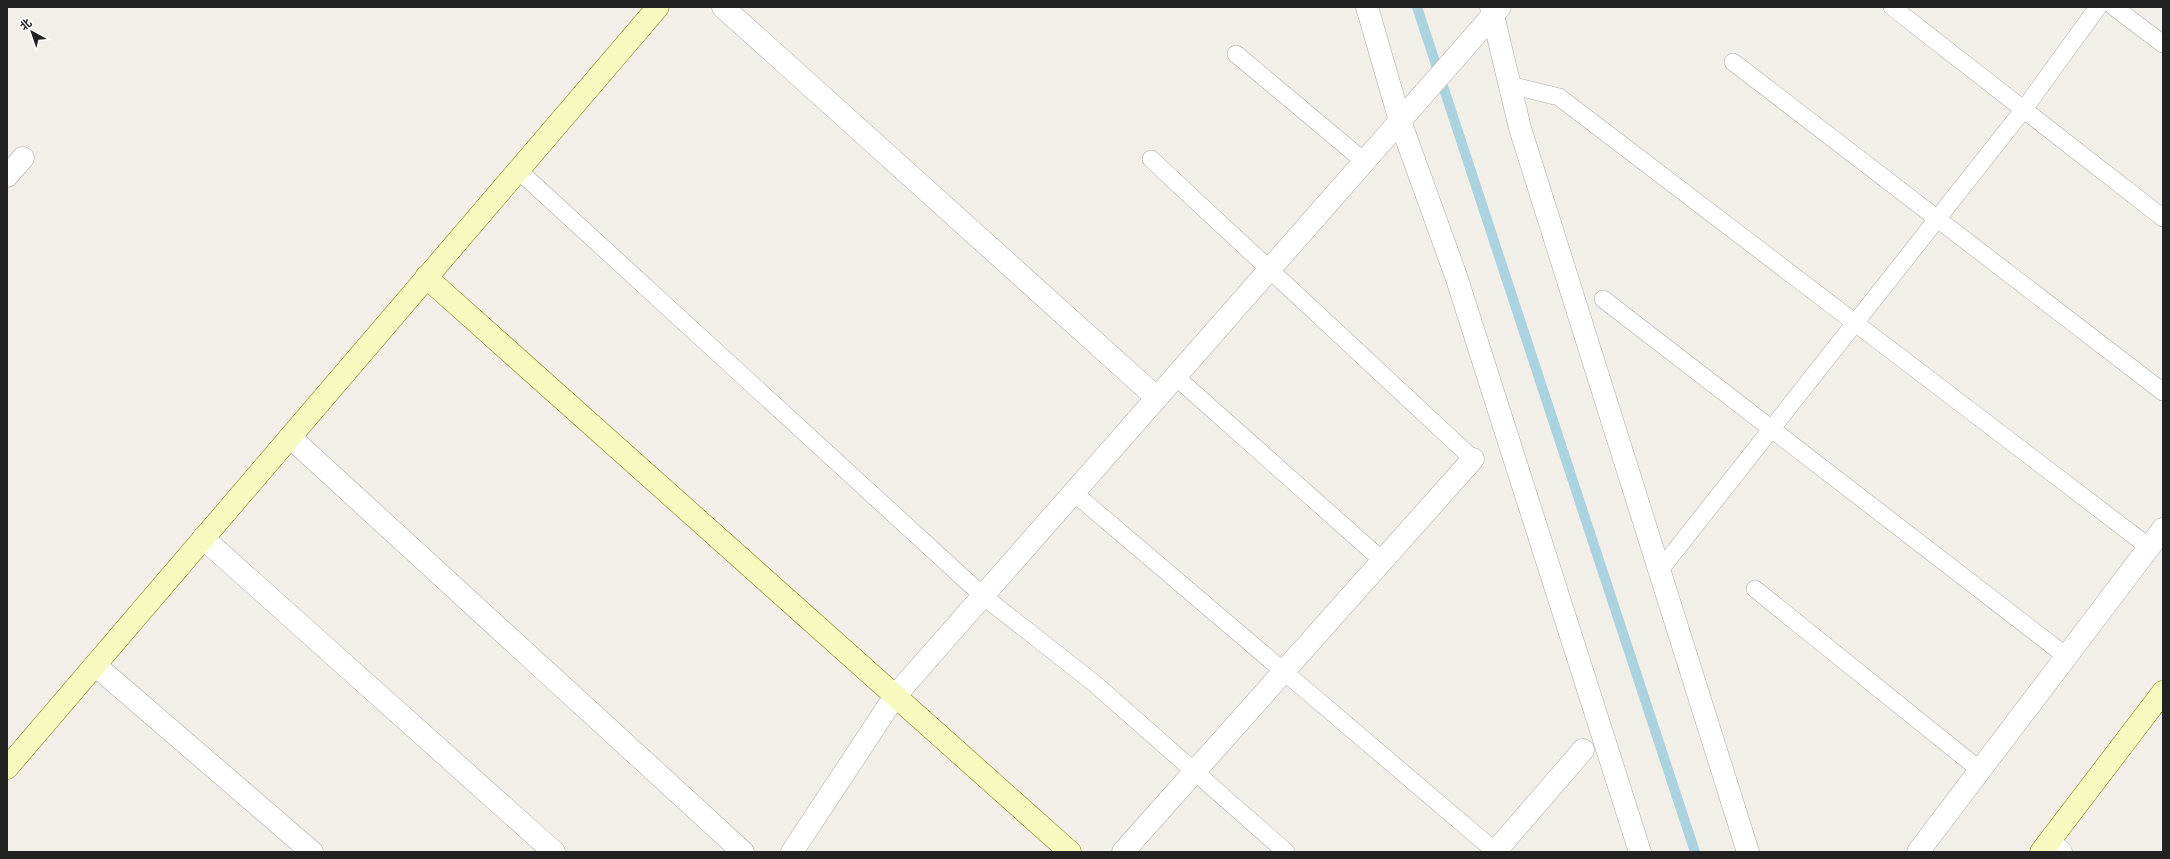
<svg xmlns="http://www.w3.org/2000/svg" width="2170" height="859" font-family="'Source Sans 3','Noto Sans SC',sans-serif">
<rect width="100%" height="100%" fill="#f2efe9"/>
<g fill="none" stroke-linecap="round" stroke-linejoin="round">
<path stroke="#aad3df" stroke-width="10" d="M1417,7L1695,852"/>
<g stroke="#a9a9a9" stroke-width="18">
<g id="lane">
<path d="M1892,7L2163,218"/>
<path d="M2114,7L2163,44"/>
<path d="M1236,54L1365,162"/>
<path d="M1733,62L2163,392"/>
<path d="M1510,85L1559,97L2149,547"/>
<path d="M1151,159L1473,459"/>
<path d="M518,170L983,596L1095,684L1286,852"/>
<path d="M1603,299L2066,656"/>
<path d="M1176,377L1383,561"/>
<path d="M1074,493L1496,852"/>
<path d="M1660,570L2024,109L2098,7"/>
<path d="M1755,589L1980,770"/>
</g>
</g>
<g stroke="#a9a9a9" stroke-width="23">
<g id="street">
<path d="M723,7L1157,398"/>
<path d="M1367,7L1400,121L1456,276L1640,852"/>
<path d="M1491,7L1520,128L1748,852"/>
<path d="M7,176L23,158"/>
<path d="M290,437L743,852"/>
<path d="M203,538L554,852"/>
<path d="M95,665L312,852"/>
<path d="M2049,842L2061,852"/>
<path d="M792,852L895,696L1500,7"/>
<path d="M1123,852L1473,459"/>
<path d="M1495,852L1583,750"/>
<path d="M1918,852L2163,529"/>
</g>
</g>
<g stroke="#707d05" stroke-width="23">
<g id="secondary">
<path d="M426,277L1070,852"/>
<path d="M7,768L658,7"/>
<path d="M2041,852L2163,692"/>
</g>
</g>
<use href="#lane" stroke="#fff" stroke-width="17"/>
<use href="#street" stroke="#fff" stroke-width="22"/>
<use href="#secondary" stroke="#f7fabf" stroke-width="22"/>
</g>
<rect width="2170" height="859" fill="none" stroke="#222222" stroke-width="16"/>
<g transform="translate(32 32) rotate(320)" stroke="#ffffff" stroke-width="3" paint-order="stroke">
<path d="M0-3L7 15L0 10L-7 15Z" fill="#222222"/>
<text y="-6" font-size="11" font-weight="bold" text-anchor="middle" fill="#222222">北</text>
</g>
</svg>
